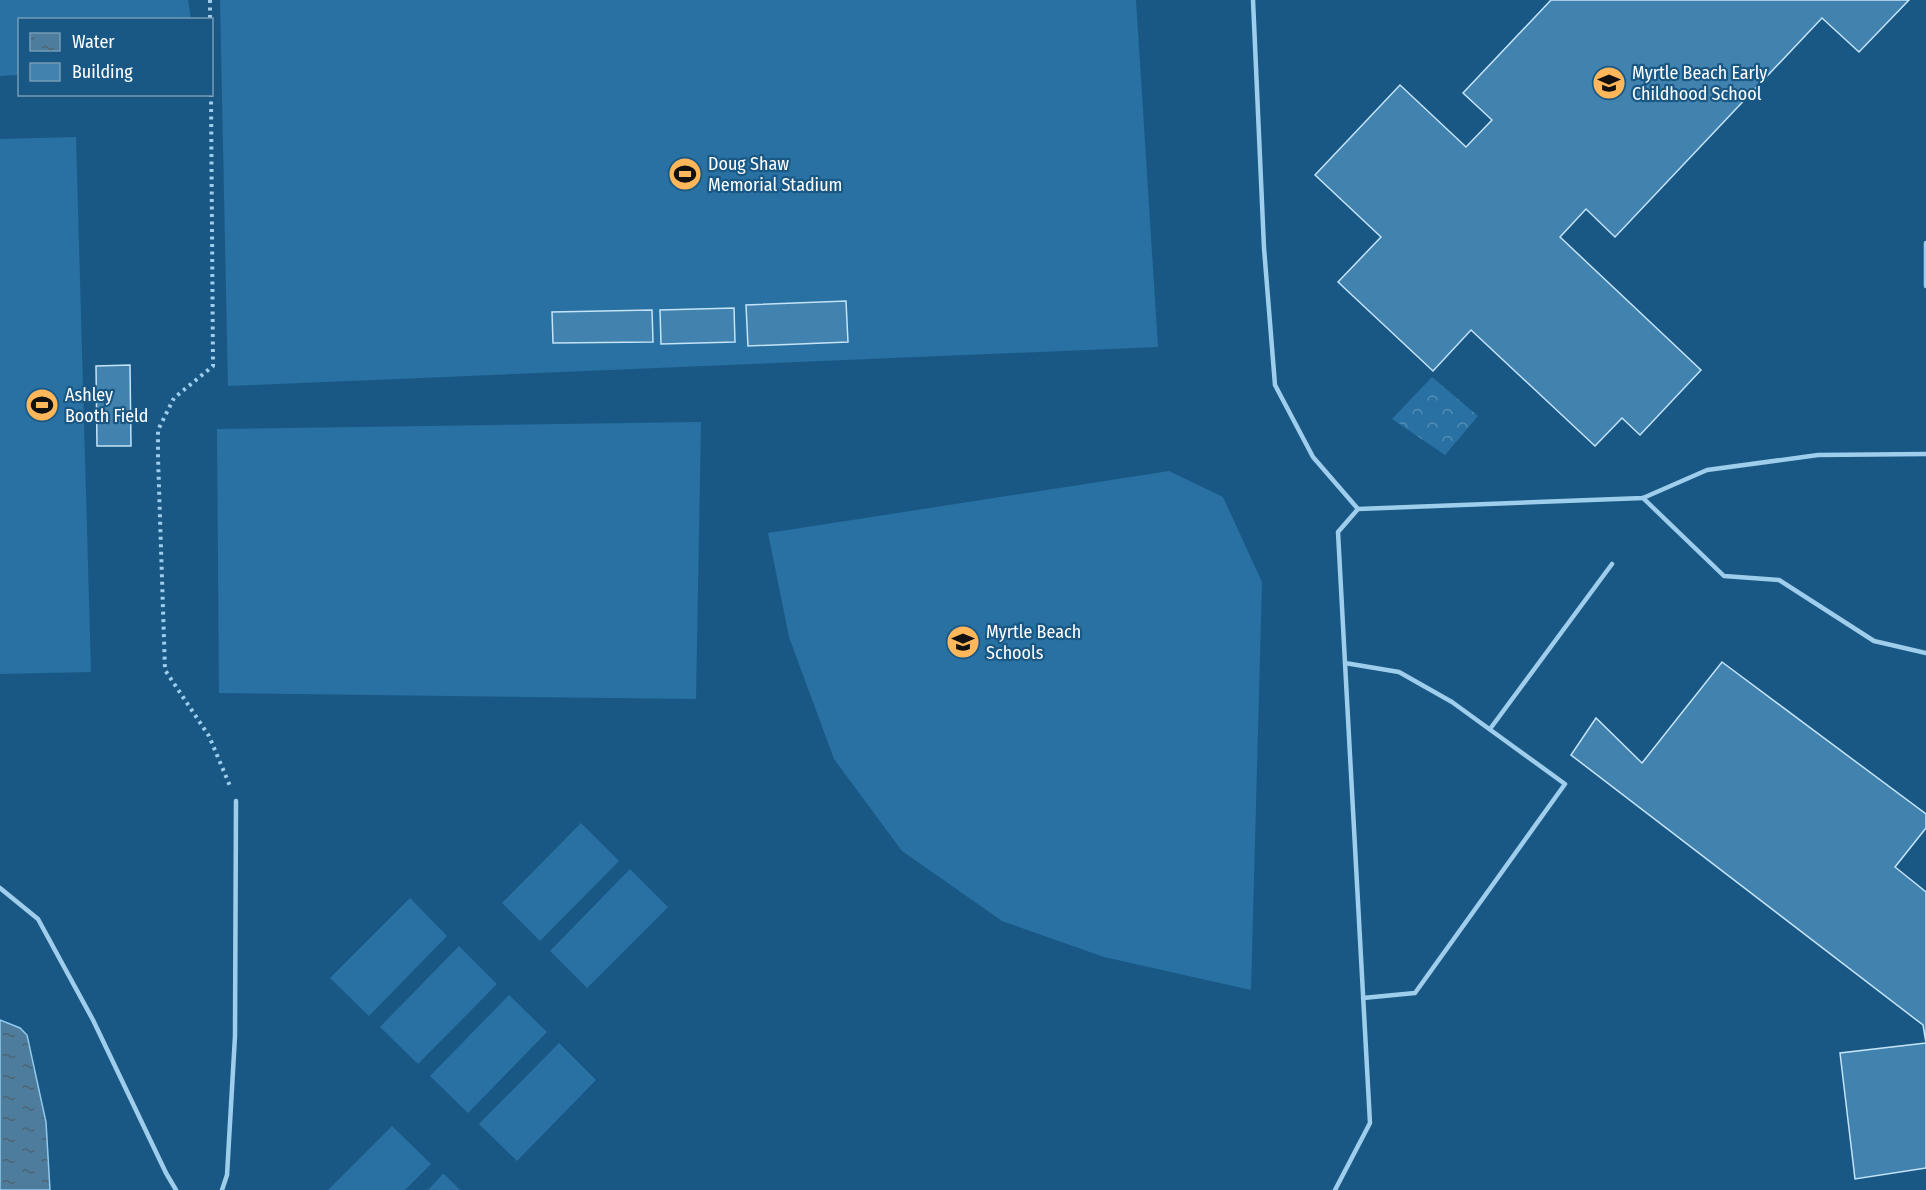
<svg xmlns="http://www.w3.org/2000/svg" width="1926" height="1190" font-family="'Fira Sans Condensed',sans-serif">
<defs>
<pattern id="forest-crowns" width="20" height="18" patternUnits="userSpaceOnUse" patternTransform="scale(1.5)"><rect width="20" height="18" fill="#2871a2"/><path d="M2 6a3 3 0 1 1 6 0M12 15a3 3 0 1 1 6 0" fill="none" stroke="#538db5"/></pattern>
<pattern id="water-ripples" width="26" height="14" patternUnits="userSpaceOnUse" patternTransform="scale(1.5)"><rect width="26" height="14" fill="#4e7c9d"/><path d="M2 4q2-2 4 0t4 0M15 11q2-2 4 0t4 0" fill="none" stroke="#4d6474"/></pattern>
</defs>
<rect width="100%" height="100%" fill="#195885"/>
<path fill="url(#forest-crowns)" d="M1432,377L1478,416L1445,455L1392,419Z"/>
<g fill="#2871a2">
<path d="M0,0H188L191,19L20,20L19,75L0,76Z"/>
<path d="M220,0H1136L1158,347L228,386Z"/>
<path d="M76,137L91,672L0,674V139Z"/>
<path d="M701,422L696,699L219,693L217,429Z"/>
<path d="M1169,471L1223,497L1262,582L1251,990L1104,957L1002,921L902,851L834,759L789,637L768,533Z"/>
<path d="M581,823L619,861L540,941L502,903Z"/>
<path d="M630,869L668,907L587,988L550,951Z"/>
<path d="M410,898L447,936L369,1016L330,978Z"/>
<path d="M459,946L497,984L418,1064L380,1027Z"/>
<path d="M509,995L547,1032L468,1113L430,1076Z"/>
<path d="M559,1043L596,1080L517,1161L479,1124Z"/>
<path d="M392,1126L431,1164L405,1190H328Z"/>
<path d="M443,1174H444L460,1190H428Z"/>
</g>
<path fill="url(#water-ripples)" stroke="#92caee" stroke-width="1.5" d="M0,1020L20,1028L27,1035L46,1122L50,1190H0Z"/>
<g fill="#4282ae" stroke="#c4e4f9" stroke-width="1.5">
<path d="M1551,0H1909L1859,52L1822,18L1615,237L1586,209L1560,237L1701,370L1640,435L1622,418L1595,446L1471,330L1433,371L1338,282L1381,237L1315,175L1400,85L1466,147L1492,120L1463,93Z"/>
<path d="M846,301L848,342L748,346L746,305Z"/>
<path d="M734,308L735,342L661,344L660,310Z"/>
<path d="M652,310L653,342L553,343L552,312Z"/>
<path d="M130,365L131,446H97L96,366Z"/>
<path d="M1722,662L1926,814V828L1895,867L1926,892V1168L1855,1179L1840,1053L1926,1043L1923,1025L1571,755L1596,718L1642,763Z"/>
</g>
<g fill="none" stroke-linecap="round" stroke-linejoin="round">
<g stroke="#9fcdec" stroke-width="4" stroke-dasharray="3 4.5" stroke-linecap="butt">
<path d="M210,0V20"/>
<path d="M211,94L213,366L174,398L158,430V457L165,670L209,736L230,786"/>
</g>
<g stroke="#9fcdec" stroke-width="4.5">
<path d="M1253,0L1264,248L1275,385L1313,457L1358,509"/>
<path d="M1926,243V286"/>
<path d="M1643,498L1724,576L1779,580L1874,641L1926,653"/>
<path d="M1490,729L1612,564"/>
<path d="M0,888L38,919L93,1020L166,1173L176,1190"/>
<path d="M1363,998L1415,993L1565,784L1452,702L1399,672L1345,663L1338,532L1358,509L1643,498L1707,470L1818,455L1926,454"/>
<path d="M222,1190L227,1175L235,1036L236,801"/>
<path d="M1335,1190L1370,1123L1345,663"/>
</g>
</g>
<defs>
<g id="school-disc" transform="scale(1.725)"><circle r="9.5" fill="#ffb75a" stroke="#195885"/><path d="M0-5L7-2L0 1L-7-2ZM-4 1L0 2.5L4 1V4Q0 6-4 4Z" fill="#111"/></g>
<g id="stadium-disc" transform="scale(1.725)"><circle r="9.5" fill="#ffb75a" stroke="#195885"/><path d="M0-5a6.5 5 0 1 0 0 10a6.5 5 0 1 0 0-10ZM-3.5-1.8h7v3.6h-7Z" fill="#111"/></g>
</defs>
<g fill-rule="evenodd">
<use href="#school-disc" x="1609" y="83"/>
<use href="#stadium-disc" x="685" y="174"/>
<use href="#stadium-disc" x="42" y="405"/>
<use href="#school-disc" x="963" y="642"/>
</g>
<g text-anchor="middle" stroke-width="4.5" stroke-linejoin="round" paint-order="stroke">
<g font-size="18" fill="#fff" stroke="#195885" text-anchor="start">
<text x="1632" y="79">Myrtle Beach Early<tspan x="1632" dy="21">Childhood School</tspan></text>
<text x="708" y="170">Doug Shaw<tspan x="708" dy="21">Memorial Stadium</tspan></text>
<text x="65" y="401">Ashley<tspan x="65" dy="21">Booth Field</tspan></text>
<text x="986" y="638">Myrtle Beach<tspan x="986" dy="21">Schools</tspan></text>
</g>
</g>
<rect x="18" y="18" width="195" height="78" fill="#195885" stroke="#759bb6" stroke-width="1.5"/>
<rect x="30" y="33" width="30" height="18" fill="url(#water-ripples)" stroke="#759bb6" stroke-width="1.5"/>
<text x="72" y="48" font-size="18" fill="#ffffff">Water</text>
<rect x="30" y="63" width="30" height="18" fill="#4282ae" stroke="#759bb6" stroke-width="1.5"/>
<text x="72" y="78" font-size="18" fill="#ffffff">Building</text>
</svg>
